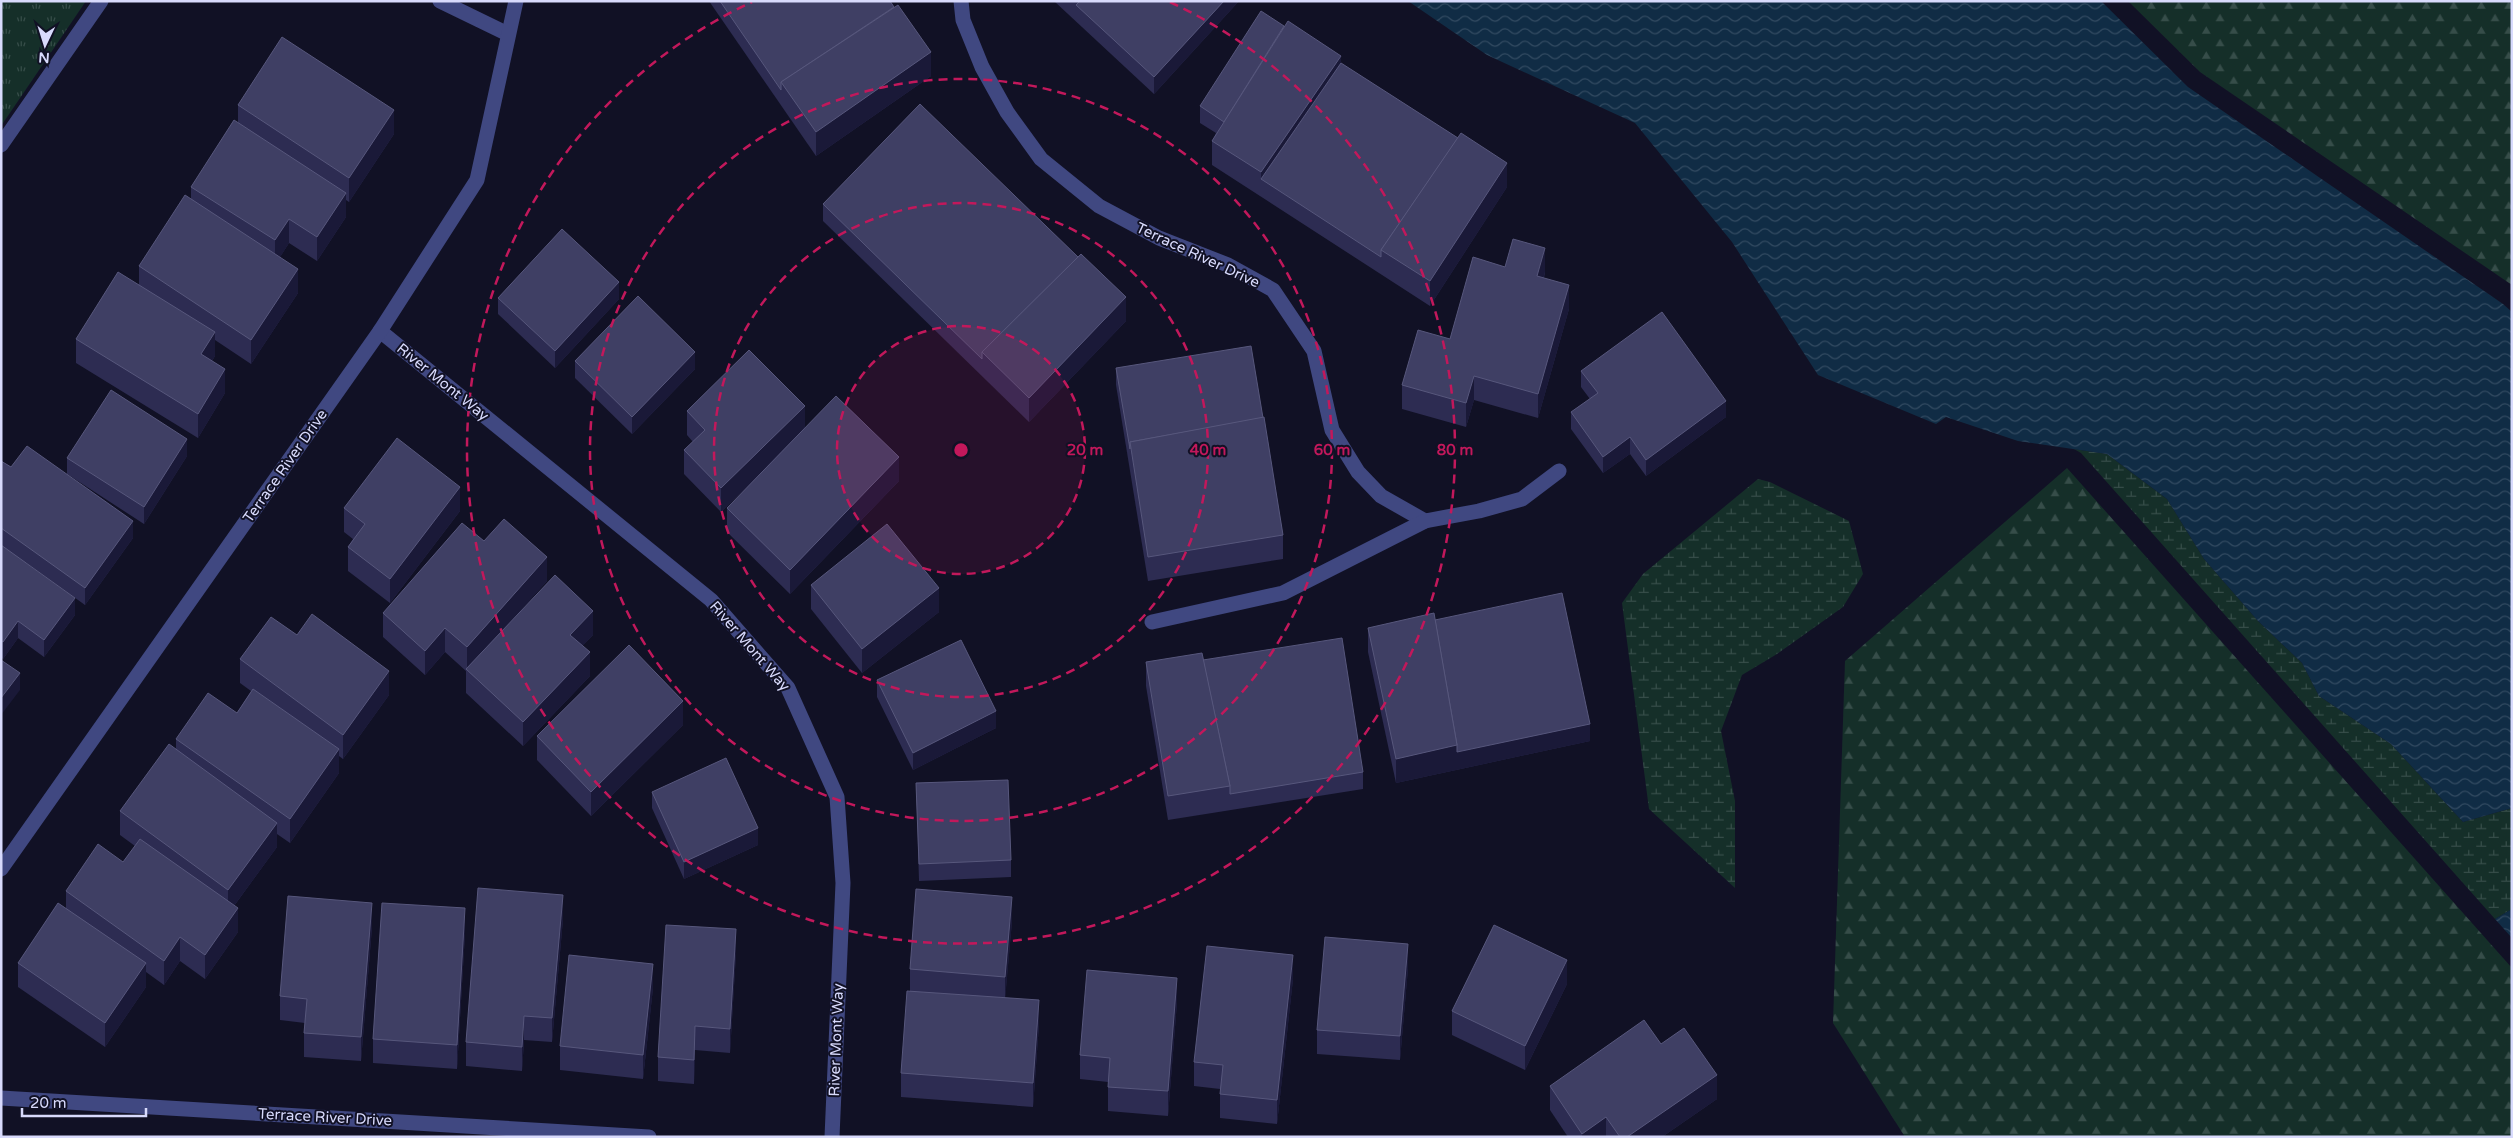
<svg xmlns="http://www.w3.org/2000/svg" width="2513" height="1138" font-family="'Varela Round',sans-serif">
<defs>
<pattern id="grass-tufts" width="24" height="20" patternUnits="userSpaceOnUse" patternTransform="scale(1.25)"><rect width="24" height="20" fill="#152f29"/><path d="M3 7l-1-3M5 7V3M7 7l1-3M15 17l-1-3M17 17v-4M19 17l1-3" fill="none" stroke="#364d49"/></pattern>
<pattern id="forest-firs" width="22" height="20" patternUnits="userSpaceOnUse" patternTransform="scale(1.25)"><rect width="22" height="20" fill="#152f29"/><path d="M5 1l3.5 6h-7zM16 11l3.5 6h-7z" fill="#364d49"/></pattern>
<pattern id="wetland-marsh" width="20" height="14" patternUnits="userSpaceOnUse" patternTransform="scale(1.25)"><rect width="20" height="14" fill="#152f29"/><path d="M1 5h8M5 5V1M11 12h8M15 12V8" fill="none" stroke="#364d49"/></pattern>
<pattern id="water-waves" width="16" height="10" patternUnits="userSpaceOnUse" patternTransform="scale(1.25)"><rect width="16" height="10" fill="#102c45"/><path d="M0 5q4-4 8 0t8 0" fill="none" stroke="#324a61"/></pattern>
</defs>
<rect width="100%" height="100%" fill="#111125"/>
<path fill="url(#grass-tufts)" d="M1,1H86L1,126Z"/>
<g fill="url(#forest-firs)">
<path d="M2128,1H2512V285L2200,72Z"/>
<path d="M2067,468L2512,968V1137H1905L1833,1023L1845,661Z"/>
</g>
<g fill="url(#wetland-marsh)">
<path d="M2074,449L2107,454L2167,499L2204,559L2258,621L2302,663L2319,696L2391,744L2463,822L2512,808V909L2495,919L2081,453Z"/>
<path d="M1758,479L1770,482L1849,521L1863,574L1843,607L1777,654L1742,675L1721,731L1735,801V888L1649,809L1622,603L1643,574Z"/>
</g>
<g fill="url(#water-waves)">
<path d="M1408,1H2101L2188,87L2503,304L2512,312V808L2463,822L2391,744L2319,696L2302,663L2258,621L2204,559L2167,499L2107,454L2018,441L1946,417L1936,424L1818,375L1732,242L1635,123L1487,55Z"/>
<path d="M2512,909V938L2495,919Z"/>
</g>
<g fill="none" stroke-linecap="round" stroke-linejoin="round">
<g stroke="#404881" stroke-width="15">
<path d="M440,1L508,34"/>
<path d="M961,1L963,20L982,67L1007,112L1041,159L1099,206L1159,238L1228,265L1273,290L1314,351L1332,430L1358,472L1381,496L1425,521"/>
<path d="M1,145L101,1"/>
<path d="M380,331L711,600L788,688L837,797L843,883L832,1137"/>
<path d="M1152,622L1283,593L1425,521L1479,511L1522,499L1559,471"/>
<path d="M1,869L380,331L477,180L516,1"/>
<path d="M1,1098L649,1137"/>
</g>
</g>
<g fill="#2d2c52">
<path d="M709,1H890L931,76L816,156Z"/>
<path d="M1054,1H1239L1154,94Z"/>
<path d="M1284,26L1341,63L1507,187L1430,306L1212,165V141L1216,133L1200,123V106Z"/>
<path d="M238,105L394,134L349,202L346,200V217L317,261L289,243L280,257L298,293L251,364L215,340V356L212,361L225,393L198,438L76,363V339L139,285V266L191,199V187L238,123Z"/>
<path d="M823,204L1126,321L1029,422L823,221Z"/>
<path d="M1505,267L1545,272L1544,278L1569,309L1538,418L1474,400L1466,427L1402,409V385L1450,339Z"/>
<path d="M498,298L619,299L555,368L498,314Z"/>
<path d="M575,361L695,369L632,434L575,378Z"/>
<path d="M1116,368L1263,418L1283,535V559L1148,581L1116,385Z"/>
<path d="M1581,371L1726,417L1646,476L1630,454L1603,473L1571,429V412L1590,399L1581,387Z"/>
<path d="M687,411L805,428L899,481L790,594L727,532V508L771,463L721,512L684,474V450L693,442L687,435Z"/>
<path d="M187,456L144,524L67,474V458Z"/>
<path d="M1,461L11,467L133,538L85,605L25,562L75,615L44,657L18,638L3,659L1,657Z"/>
<path d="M344,508L460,511L390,603L348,571V547L353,539L344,532Z"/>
<path d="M484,541L547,581L500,633L593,635L583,645L590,676L523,746L466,693V671L445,652L425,675L383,637V613Z"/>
<path d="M811,585L939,612L862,673L811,609Z"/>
<path d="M1435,620L1590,741L1396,783L1368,652V628Z"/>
<path d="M297,635L389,695L343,759L339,756V773L290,843L277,834V847L234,906L238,932L205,979L180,961L164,985L146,972V987L105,1047L18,987V963L66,908V891L123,862L135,846L120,835V811L176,749V739L237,713L251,691L240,683V659Z"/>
<path d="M1203,660L1363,772V789L1168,820L1146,686V662Z"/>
<path d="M877,680L996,728L913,770L877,697Z"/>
<path d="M683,725L591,816L537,760V736Z"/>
<path d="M916,783L1011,860V877L919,881Z"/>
<path d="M652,792L758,845L684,879L652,808Z"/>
<path d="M563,919L552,1042L524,1040L522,1071L466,1066V1042Z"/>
<path d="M1012,921L1005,998L1039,1024L1033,1107L901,1097V1073L910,991V969Z"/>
<path d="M372,927L361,1061L304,1057V1033L305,1023L280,1020V996Z"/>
<path d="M465,933L457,1069L373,1063V1039Z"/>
<path d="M736,953L730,1053L695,1050L694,1084L658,1081V1057Z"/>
<path d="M1408,968L1400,1060L1317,1054V1030Z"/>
<path d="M1293,979L1277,1124L1220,1118V1089L1194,1086V1062Z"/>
<path d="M1567,984L1525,1070L1452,1035V1011Z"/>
<path d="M653,988L643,1079L560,1070V1046Z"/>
<path d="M1177,1002L1168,1116L1108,1111V1082L1080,1079V1055Z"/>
<path d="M1550,1086L1717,1099L1662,1137H1568L1550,1110Z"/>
</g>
<g fill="#1a1938">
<path d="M1224,1H1239L1154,94V77Z"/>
<path d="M931,52V76L816,156V132Z"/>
<path d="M1341,56V80L1261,179V172Z"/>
<path d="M394,110V134L349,202V178Z"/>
<path d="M1507,163V187L1430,306V281Z"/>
<path d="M346,193V217L317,261V237Z"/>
<path d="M289,219V243L275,265V240Z"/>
<path d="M1545,248V272L1537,300V276Z"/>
<path d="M298,269V293L251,364V340Z"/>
<path d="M619,282V299L555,368V351Z"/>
<path d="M1569,285V309L1538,418V394Z"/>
<path d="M1126,297V321L1029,422V398Z"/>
<path d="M215,332V356L201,378V354Z"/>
<path d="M695,352V369L632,434V417Z"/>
<path d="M225,369V393L198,438V414Z"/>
<path d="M1474,376V400L1466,427V403Z"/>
<path d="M1726,401V417L1646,476V460Z"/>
<path d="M805,406V430L721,512V488Z"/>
<path d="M1630,437V454L1603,473V457Z"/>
<path d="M187,439V456L144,524V507Z"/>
<path d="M899,457V481L790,594V570Z"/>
<path d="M460,487V511L390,603V579Z"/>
<path d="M133,521V538L85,605V588Z"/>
<path d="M547,557V581L468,670L467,669V647Z"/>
<path d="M939,588V612L862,673V649Z"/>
<path d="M75,598V615L44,657V640Z"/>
<path d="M593,611V635L570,659V635Z"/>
<path d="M18,621V638L3,659V642Z"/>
<path d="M445,628V652L425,675V651Z"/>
<path d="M590,652V676L523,746V722Z"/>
<path d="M389,671V695L343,759V735Z"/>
<path d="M20,673V690L1,715V698Z"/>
<path d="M683,701V725L591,816V792Z"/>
<path d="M996,711V728L913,770V753Z"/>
<path d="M1590,724V741L1396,783V759L1457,745Z"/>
<path d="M339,749V773L290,843V819Z"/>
<path d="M277,823V847L228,914V890Z"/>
<path d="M758,828V845L684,879V862Z"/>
<path d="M563,895V919L552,1042V1018Z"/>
<path d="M1012,897V921L1005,1001V977Z"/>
<path d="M372,903V927L361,1061V1037Z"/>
<path d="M238,908V932L205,979V955Z"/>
<path d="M465,908V933L457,1069V1045Z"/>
<path d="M736,929V953L730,1053V1029Z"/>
<path d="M180,937V961L164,985V961Z"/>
<path d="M1408,944V968L1400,1060V1036Z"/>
<path d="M1293,955V979L1277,1124V1100Z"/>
<path d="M1567,960V984L1525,1070V1046Z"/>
<path d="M146,963V987L105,1047V1023Z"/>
<path d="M653,964V988L643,1079V1055Z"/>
<path d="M1177,978V1002L1168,1116V1091Z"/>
<path d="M1039,1000V1024L1033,1107V1083Z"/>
<path d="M524,1016V1040L522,1071V1047Z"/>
<path d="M695,1026V1050L694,1084V1060Z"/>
<path d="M1717,1075V1099L1662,1137H1627Z"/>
<path d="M1606,1117V1137H1582V1134Z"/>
</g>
<g fill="#3f3f64" stroke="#57577c">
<path d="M720,1H890L894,7L781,82V90Z"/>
<path d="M1080,1H1224L1154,77L1076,5Z"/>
<path d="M898,5L931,52L816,132L781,82Z"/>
<path d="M1261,11L1284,26L1224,122L1200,106Z"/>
<path d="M1288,21L1341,56L1261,172L1212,141Z"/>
<path d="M282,37L394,110L349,178L238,105Z"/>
<path d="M1341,63L1458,138L1381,250V257L1261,179Z"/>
<path d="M920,104L1078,257L982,352V359L823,204Z"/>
<path d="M234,120L346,193L317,237L289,219L275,240L191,187Z"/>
<path d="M1461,133L1507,163L1430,281L1381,250Z"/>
<path d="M185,195L298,269L251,340L139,266Z"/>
<path d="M562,229L619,282L555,351L498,298Z"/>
<path d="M1513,239L1545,248L1537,276L1569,285L1538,394L1474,376L1466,403L1402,385L1418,330L1450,339L1473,257L1505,267Z"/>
<path d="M1081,254L1126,297L1029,398L982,352Z"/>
<path d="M118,272L215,332L201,354L225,369L198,414L76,339Z"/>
<path d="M638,296L695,352L632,417L575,361Z"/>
<path d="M1662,312L1726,401L1646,460L1630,437L1603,457L1571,412L1598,393L1581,371Z"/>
<path d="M1251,346L1263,418L1130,442V449L1116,368Z"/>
<path d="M749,350L805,406L721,488L684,450L705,430L687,411Z"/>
<path d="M111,390L187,439L144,507L67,458Z"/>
<path d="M836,396L899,457L790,570L727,508Z"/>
<path d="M1264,417L1283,535L1148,557L1130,442Z"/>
<path d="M397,438L460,487L390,579L348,547L365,524L344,508Z"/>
<path d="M27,446L133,521L85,588L1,528V461L11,467Z"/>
<path d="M504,519L547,557L467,647L445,628L425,651L383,613L462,523L484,541Z"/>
<path d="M887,524L939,588L862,649L811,585Z"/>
<path d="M1,545L75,598L44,640L18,621L3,642L1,641Z"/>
<path d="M555,575L593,611L570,635L590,652L523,722L466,669Z"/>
<path d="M1562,593L1590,724L1457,752V745L1435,620Z"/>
<path d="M1434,613L1457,745L1396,759L1368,628Z"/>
<path d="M312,614L389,671L343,735L240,659L271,617L297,635Z"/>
<path d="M1342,638L1363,772L1230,794V786L1203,660Z"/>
<path d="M961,640L996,711L913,753L877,680Z"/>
<path d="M629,645L683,701L591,792L537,736Z"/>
<path d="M1202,653L1230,786L1168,796L1146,662Z"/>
<path d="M1,660L20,673L1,698Z"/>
<path d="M253,689L339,749L290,819L176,739L208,693L237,713Z"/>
<path d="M169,744L277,823L228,890L120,811Z"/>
<path d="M726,758L758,828L684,862L652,792Z"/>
<path d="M1008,780L1011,860L919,864L916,783Z"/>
<path d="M140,839L238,908L205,955L180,937L164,961L66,891L98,844L123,862Z"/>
<path d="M478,888L563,895L552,1018L524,1016L522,1047L466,1042Z"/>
<path d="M916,889L1012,897L1005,977L910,969Z"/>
<path d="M288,896L372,903L361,1037L304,1033L307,999L280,996Z"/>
<path d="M58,903L146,963L105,1023L18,963Z"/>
<path d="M382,903L465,908L457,1045L373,1039Z"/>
<path d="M666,925L736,929L730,1029L695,1026L694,1060L658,1057Z"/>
<path d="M1494,925L1567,960L1525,1046L1452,1011Z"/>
<path d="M1325,937L1408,944L1400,1036L1317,1030Z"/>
<path d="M1207,946L1293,955L1277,1100L1220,1094L1223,1065L1194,1062Z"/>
<path d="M569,955L653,964L643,1055L560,1046Z"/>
<path d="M1087,970L1177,978L1168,1091L1108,1087L1110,1058L1080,1055Z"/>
<path d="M907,991L1039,1000L1033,1083L901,1073Z"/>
<path d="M1644,1020L1661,1044L1684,1028L1717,1075L1627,1137H1620L1606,1117L1582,1134L1550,1086Z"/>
</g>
<circle cx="961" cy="450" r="124" fill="#c2185b" fill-opacity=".12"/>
<g fill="none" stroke="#c2185b" stroke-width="2.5" stroke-dasharray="9 6">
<circle cx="961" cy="450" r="124"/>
<circle cx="961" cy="450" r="247"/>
<circle cx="961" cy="450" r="371"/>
<path d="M1170 2A494 494 0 1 1 752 2"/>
</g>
<g text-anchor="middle" stroke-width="4" stroke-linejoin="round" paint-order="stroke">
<g font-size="15" fill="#d8dafc" stroke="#111125">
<text transform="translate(1198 255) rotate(25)" y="5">Terrace River Drive</text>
<text transform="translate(443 382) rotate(39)" y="5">River Mont Way</text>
<text transform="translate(285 466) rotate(-55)" y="5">Terrace River Drive</text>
<text transform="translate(750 646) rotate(49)" y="5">River Mont Way</text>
<text transform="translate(836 1040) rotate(-88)" y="5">River Mont Way</text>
<text transform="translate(325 1117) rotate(3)" y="5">Terrace River Drive</text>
</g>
</g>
<circle cx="961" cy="450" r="8" fill="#c2185b" stroke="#111125" stroke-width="2.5"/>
<g font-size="15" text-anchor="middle" font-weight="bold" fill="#c2185b" stroke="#111125" stroke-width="4" stroke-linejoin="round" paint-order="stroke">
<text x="1085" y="455">20 m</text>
<text x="1208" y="455">40 m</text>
<text x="1332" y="455">60 m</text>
<text x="1455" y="455">80 m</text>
</g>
<rect width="2513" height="1138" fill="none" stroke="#d8dafc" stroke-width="5"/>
<g transform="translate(45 45) rotate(184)" stroke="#111125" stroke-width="4" paint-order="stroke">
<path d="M0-4L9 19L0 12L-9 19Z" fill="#d8dafc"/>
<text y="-8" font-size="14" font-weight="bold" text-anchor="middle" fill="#d8dafc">N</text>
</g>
<path d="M22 1108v8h124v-8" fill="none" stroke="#d8dafc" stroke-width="2.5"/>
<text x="30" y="1108" font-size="15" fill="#d8dafc" stroke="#111125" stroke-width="4" paint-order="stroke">20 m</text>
</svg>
